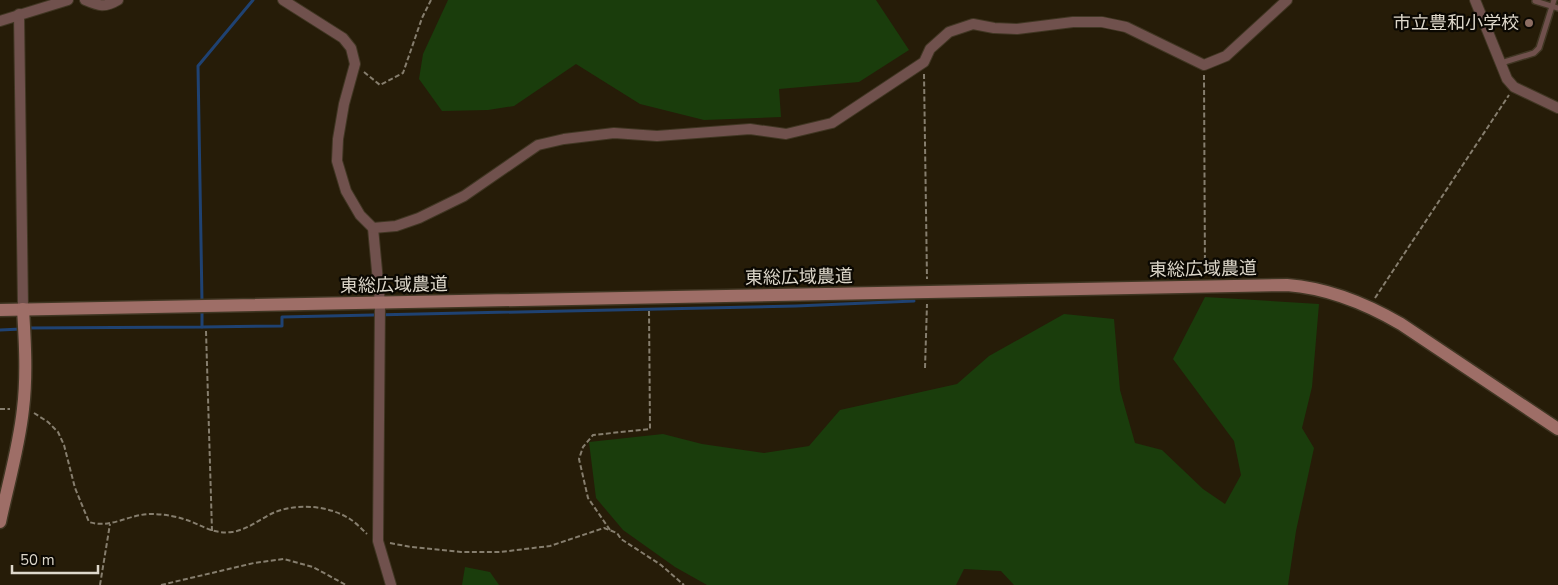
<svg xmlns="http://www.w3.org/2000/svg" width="1558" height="585" font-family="'Nunito Sans','Noto Sans JP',sans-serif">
<rect width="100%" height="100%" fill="#261c08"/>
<g fill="#1a3d0c">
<path d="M448,0H876L909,50L859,82L779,89L781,117L704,120L640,104L576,64L514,106L488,110L442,111L419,79L423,54Z"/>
<path d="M1205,297L1319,304L1312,387L1302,428L1314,448L1296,531L1288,585H1014L1001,571L964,569L956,585H707L675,567L623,530L596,498L589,442L663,434L702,444L764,453L809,446L840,410L957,384L989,356L1064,314L1114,319L1120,390L1135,443L1162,450L1203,489L1225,504L1241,475L1234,441L1173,359Z"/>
<path d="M465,567L490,572L499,585H462Z"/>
</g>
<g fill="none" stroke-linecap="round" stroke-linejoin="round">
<g stroke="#1f4272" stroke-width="3">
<path d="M202,302L198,66L253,0"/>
<path d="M202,327L282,326V317L796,306L914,301"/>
<path d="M27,328L202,327V308"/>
<path d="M0,330L21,329"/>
</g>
<g stroke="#403623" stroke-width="8">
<g id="lane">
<path d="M1535,1L1558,8"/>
<path d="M1501,63L1534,53L1539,48L1554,0"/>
</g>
</g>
<g stroke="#403623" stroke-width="12">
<g id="street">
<path d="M85,0C99,6 105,8 118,0"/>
<path d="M283,0L343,38L351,48L355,64L344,104L338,139L337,161L346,191L360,215L373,228L380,303L378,541L391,585"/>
<path d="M1475,0L1507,79L1514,87L1558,108"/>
<path d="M19,14L23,309"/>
<path d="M0,21L68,0"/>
<path d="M373,228L396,226L419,218L464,196L538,145L564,139L614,133L657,136L750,129L786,134L832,123L924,62L930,49L949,32L973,24L994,28L1017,29L1073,22H1102L1126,27L1204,65L1226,56L1287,0"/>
</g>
</g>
<g stroke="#403623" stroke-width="15">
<g id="secondary">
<path d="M0,310L1287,285C1328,288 1365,303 1401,324L1558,429"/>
<path d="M0,522C8,484 19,447 23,409C27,376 25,342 23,309"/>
</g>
</g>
<g stroke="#867e6e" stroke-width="2" stroke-dasharray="5 2.5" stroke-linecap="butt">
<path d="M364,72L380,85L403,73L422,18L431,0"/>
<path d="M924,74L927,279"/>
<path d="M1204,75L1205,275"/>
<path d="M1375,298L1509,95"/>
<path d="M206,331L212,531"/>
<path d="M925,368L927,304"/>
<path d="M0,409H10"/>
<path d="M34,413L48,422L58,432L64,445L75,488L89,522C111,529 129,514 151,514C165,514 180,517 192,522C206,528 216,534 232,532C247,530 260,519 273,513C296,503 328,505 350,519C356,523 362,529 367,534"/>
<path d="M610,530L588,498L579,459L583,447L593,435L650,429L649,309"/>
<path d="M390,543L411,547L461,552H500L550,546L604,528L617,533L621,539L661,565L684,585"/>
<path d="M100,585L110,524"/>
<path d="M161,585L254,563L284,559L313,567L346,585"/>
</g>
<use href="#lane" stroke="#70514d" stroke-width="5"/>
<use href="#street" stroke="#70514d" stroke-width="10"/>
<use href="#secondary" stroke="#9e6e67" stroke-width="12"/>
</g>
<circle fill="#8d6e63" stroke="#0b0802" stroke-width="2" cx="1529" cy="23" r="5"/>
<g text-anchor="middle" stroke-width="4.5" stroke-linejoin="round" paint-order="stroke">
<g font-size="18" fill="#ded8cb" stroke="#0b0802" text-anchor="end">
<text x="1519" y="29">市立豊和小学校</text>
</g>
<g font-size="18" fill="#ded8cb" stroke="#0b0802">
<text transform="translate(1203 269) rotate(-1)" y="6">東総広域農道</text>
<text transform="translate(799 277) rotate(-1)" y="6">東総広域農道</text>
<text transform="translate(394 285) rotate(-1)" y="6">東総広域農道</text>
</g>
</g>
<path d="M12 565v8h86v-8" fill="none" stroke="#ded8cb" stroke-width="2.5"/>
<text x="20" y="565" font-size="15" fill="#ded8cb" stroke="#0b0802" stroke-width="4" paint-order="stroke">50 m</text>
</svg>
